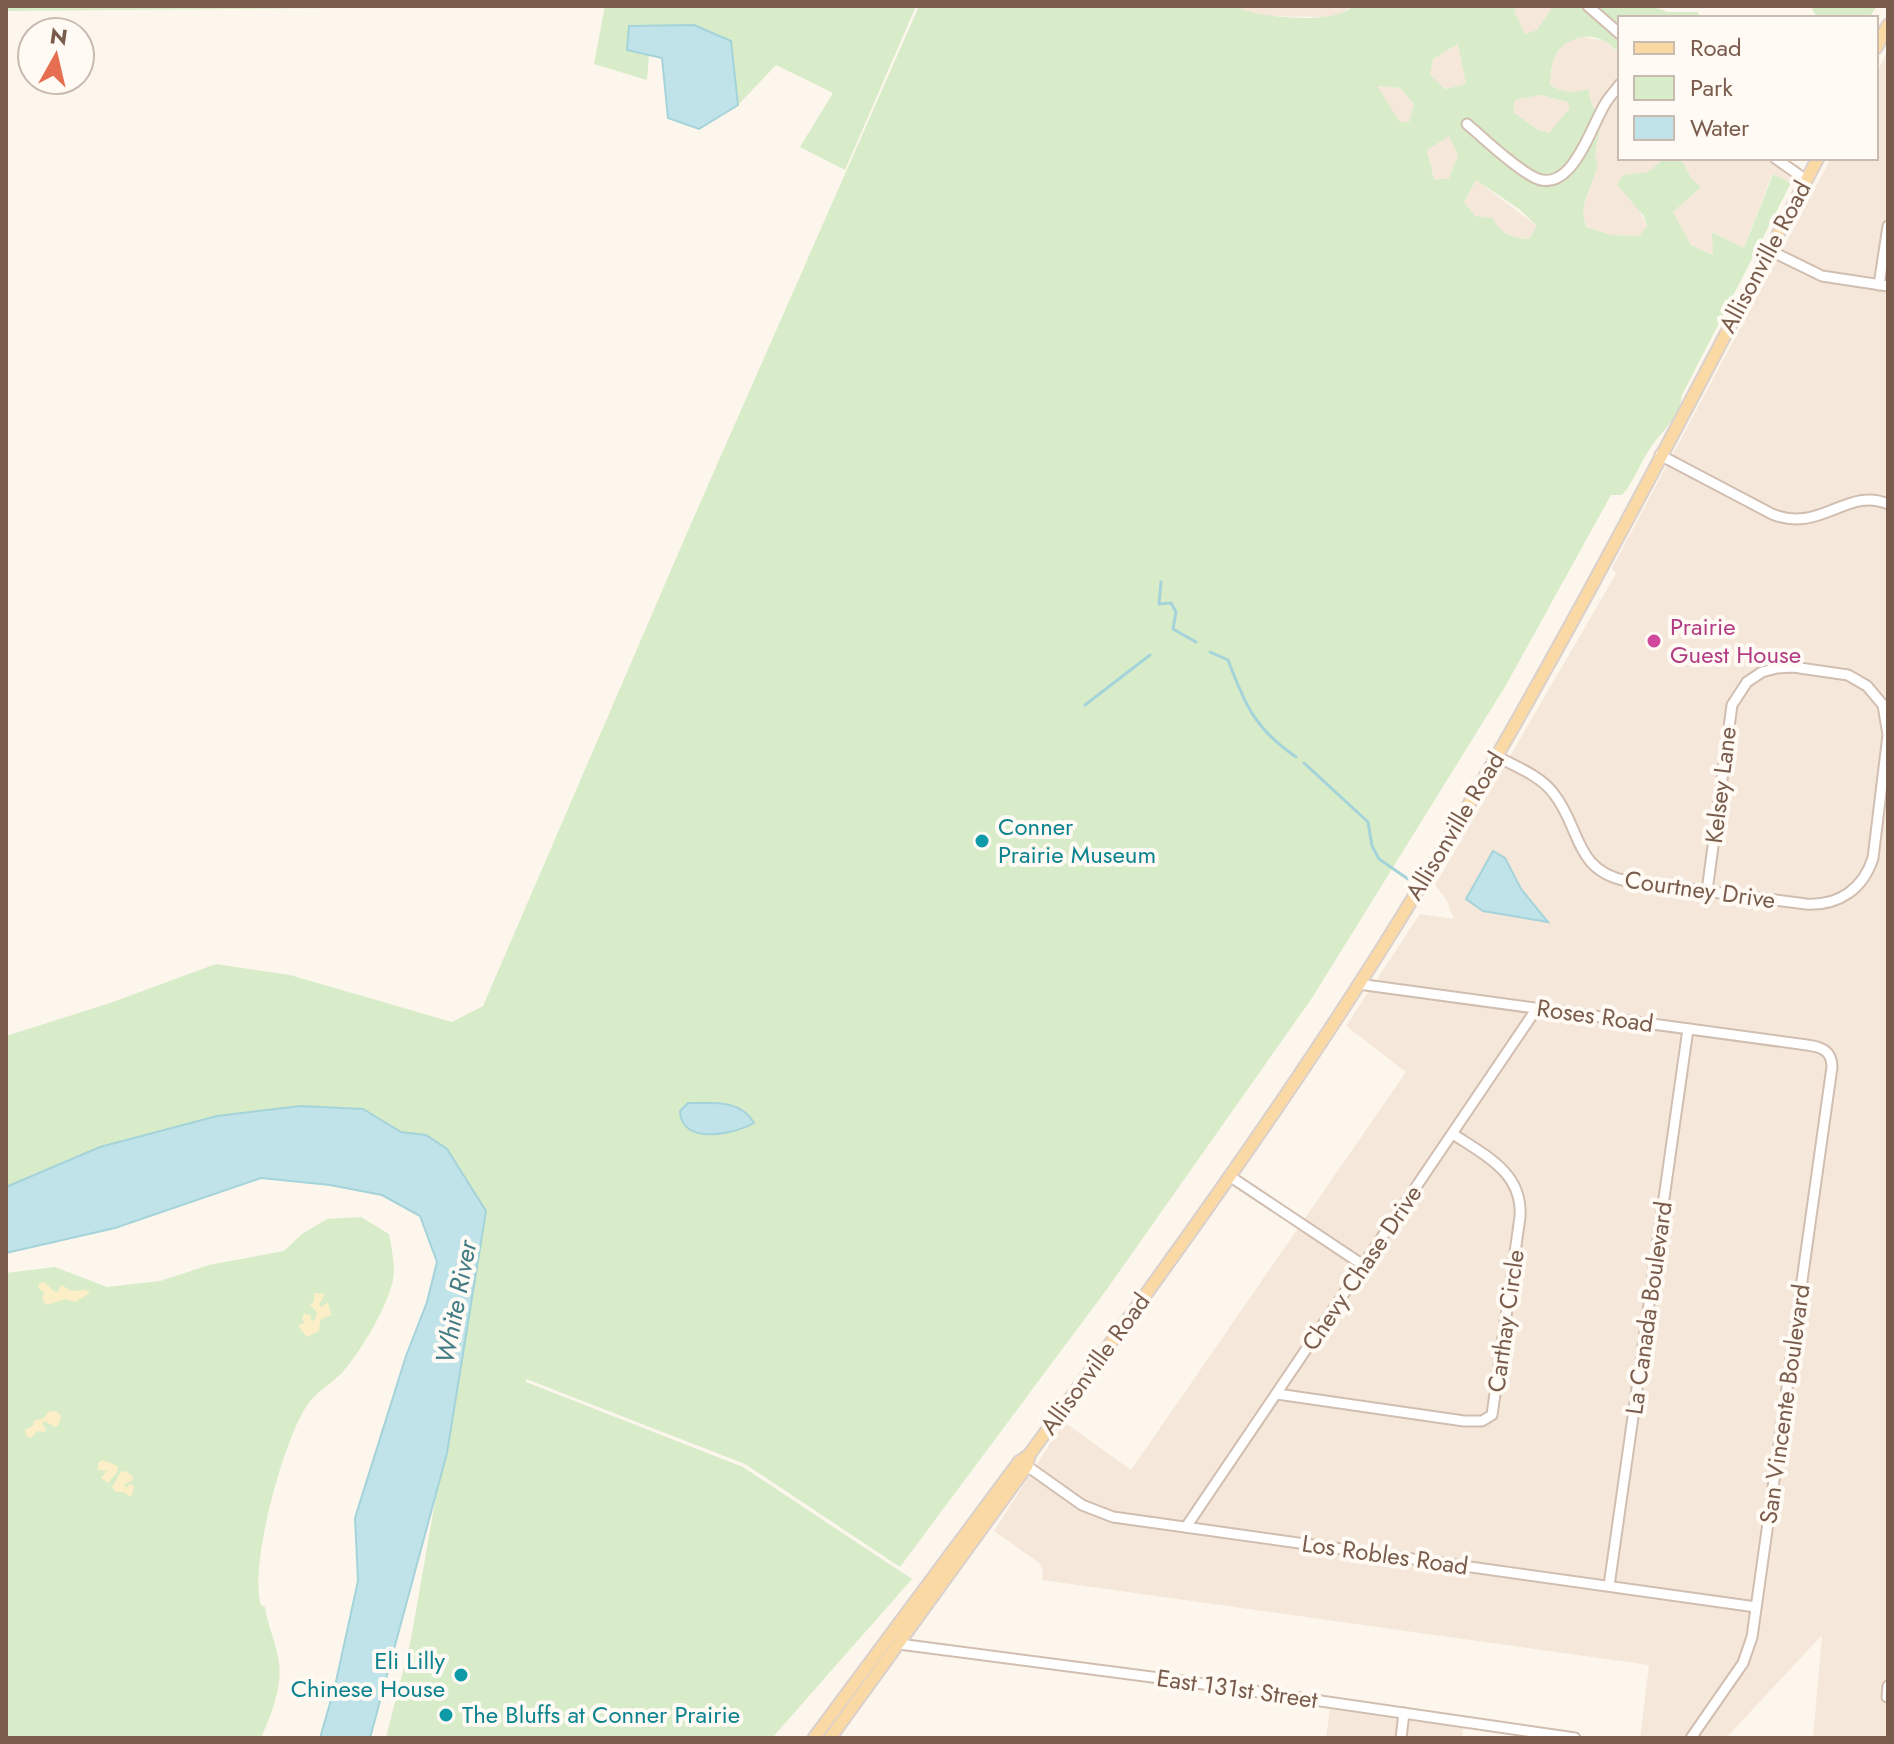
<svg xmlns="http://www.w3.org/2000/svg" width="1894" height="1744" font-family="Jost,sans-serif">
<rect width="100%" height="100%" fill="#fdf6ec"/>
<g fill="#f5e8da">
<path d="M1241,6H1353L1339,15L1325,17L1258,16L1241,9Z"/>
<path d="M1517,6H1553L1537,30L1524,35L1514,11Z"/>
<path d="M1582,37L1605,41L1614,50L1620,52V158H1665L1648,172L1623,175L1647,227L1639,236L1611,235L1586,227L1583,213L1585,201L1598,167L1595,155L1600,129L1599,116L1592,105L1575,92H1562L1550,85L1553,59L1560,49L1570,40Z"/>
<path d="M1459,44L1466,84L1445,89L1430,75L1433,59Z"/>
<path d="M1888,51V1738H1813L1822,1635L1726,1738H1640L1649,1665L1042,1580L1043,1571L1039,1563L994,1531L1064,1422L1131,1470L1406,1072L1346,1026L1420,914L1454,919L1446,899L1435,885L1616,574L1612,568L1831,158H1876V73Z"/>
<path d="M1376,86L1400,88L1414,104L1409,122H1400Z"/>
<path d="M1539,95L1568,102L1571,109L1549,133L1538,130L1512,112L1515,100Z"/>
<path d="M1449,135L1458,155L1449,178L1434,180L1427,150Z"/>
<path d="M1681,158H1782L1800,166L1791,183L1772,174L1744,248L1713,232L1714,255L1691,245L1673,212L1700,187L1691,178Z"/>
<path d="M1476,180L1537,226L1529,239L1515,238L1497,228L1493,218L1475,216L1464,202Z"/>
<path d="M1330,1709L1463,1728L1462,1738H1326Z"/>
</g>
<g fill="#d8ecc9" fill-rule="evenodd">
<path d="M6,6H572L6,11Z"/>
<path d="M605,6H916L845,170L800,147L833,93L776,65L738,105L731,40L629,26L627,50L649,55L647,80L594,64Z"/>
<path d="M919,6H1241V9C1264,18 1336,25 1353,6H1517L1514,11L1525,34L1537,30L1553,6H1578L1587,13L1595,8L1594,6H1651L1668,12H1697L1702,18H1620V52C1612,49 1611,44 1604,41C1586,31 1561,40 1554,59C1551,66 1551,77 1550,85C1564,93 1573,93 1588,89L1592,105L1599,116L1600,129L1595,155L1598,166L1585,201L1583,213L1586,227L1611,235L1639,236L1647,226L1643,215L1617,185L1623,175L1648,172L1665,158H1681L1691,178L1701,187L1673,212L1691,245L1713,255L1712,232L1744,248L1773,174L1791,183L1682,395C1679,419 1662,430 1649,450C1639,465 1634,482 1622,495H1611L1506,685L1312,998L1107,1289L900,1567L745,1464L526,1379V1382L743,1467L912,1579L772,1738H386L411,1639L486,1211L426,1135L401,1132L363,1109L217,1116L116,1143L6,1187V1036L110,1003L216,964L290,975L452,1022L483,1006L690,526ZM1458,44L1466,84L1445,89L1430,75L1433,59ZM1377,86L1400,88L1414,104L1409,122H1400ZM1540,95L1568,102L1570,108L1549,133L1538,130L1513,112L1515,100ZM1449,136L1458,155L1449,178L1434,180L1427,150ZM1476,180L1519,209L1537,226L1529,239C1512,238 1500,234 1493,218L1475,216L1464,202Z"/>
<path d="M1812,6H1877L1869,18H1819L1813,12Z"/>
<path d="M361,1217L389,1234C391,1246 394,1259 394,1270C395,1295 362,1349 346,1368C336,1381 320,1389 310,1401C285,1432 248,1568 261,1605L265,1607C267,1624 275,1639 278,1657C284,1684 272,1713 261,1738H6V1273L55,1267L107,1287L160,1281L209,1265L284,1251L302,1234L327,1219Z"/>
</g>
<g fill="#fcefc7">
<path d="M44,1282L55,1292H58L61,1285L72,1291L86,1290L90,1293L75,1302L66,1299L46,1305L42,1298L44,1293L38,1287L39,1284Z"/>
<path d="M314,1293L325,1294L319,1305L322,1307L328,1302L331,1315L320,1320L319,1331L307,1337L299,1327L300,1324L305,1323L302,1319L304,1314L311,1315V1321L315,1320L317,1313L310,1304L314,1302Z"/>
<path d="M56,1411L61,1416L58,1426L54,1427L45,1421L42,1424L46,1429L45,1432L37,1431L31,1438L26,1436L25,1430L33,1426L34,1421L44,1418L48,1412Z"/>
<path d="M102,1460L118,1466L117,1472L108,1483L101,1478L107,1471L98,1470V1463Z"/>
<path d="M126,1471L133,1477L132,1481L124,1484L126,1488L130,1484L134,1486L132,1495L129,1496L124,1492H116L112,1487L121,1472Z"/>
</g>
<g fill="#bfe3e8" stroke="#a5d3da" stroke-width="2">
<path d="M694,25L731,41L738,105L699,129L668,118L662,58L627,50L629,26Z"/>
<path d="M1493,851L1505,858L1521,889L1548,922L1483,911L1466,899Z"/>
<path d="M688,1103C712,1103 741,1099 754,1123C735,1134 681,1146 680,1111Z"/>
<path d="M301,1106L363,1109L401,1132L426,1135L447,1149L486,1211L447,1453L370,1738H320L335,1686L358,1581L355,1518L406,1356L427,1302L437,1262L420,1216L382,1195L330,1185L261,1178L115,1228L6,1253V1187L100,1147L217,1116Z"/>
</g>
<g fill="none" stroke-linecap="round" stroke-linejoin="round">
<g stroke="#a5d3da" stroke-width="3">
<path d="M1161,582L1159,604L1171,603L1176,612L1173,629L1196,642"/>
<path d="M1210,652L1228,660C1245,705 1255,729 1296,757"/>
<path d="M1085,705L1150,655"/>
<path d="M1304,763L1368,822L1372,846L1379,859L1408,879"/>
</g>
<g stroke="#d1beb0" stroke-width="13">
<g id="minor">
<path d="M1588,6L1620,34"/>
<path d="M1467,124C1487,141 1507,161 1530,175C1570,201 1590,128 1605,104C1609,97 1615,91 1620,84"/>
<path d="M1775,158L1806,180"/>
<path d="M1769,250L1822,276L1888,286"/>
<path d="M1879,285L1888,226"/>
<path d="M1660,455L1772,514C1820,534 1848,486 1888,504"/>
<path d="M1496,756C1515,766 1541,776 1554,794C1581,828 1574,871 1627,881L1806,904C1839,906 1863,889 1873,858L1888,735L1883,705L1867,686L1848,675L1793,667L1777,668L1762,672L1747,682L1732,705L1707,891"/>
<path d="M1358,984L1807,1045C1822,1047 1832,1051 1832,1067L1752,1637L1743,1663L1691,1738"/>
<path d="M1231,1177L1363,1265"/>
<path d="M1277,1394L1464,1421H1482L1492,1415L1520,1217C1523,1173 1486,1156 1453,1134"/>
<path d="M1027,1466L1082,1505L1113,1517L1756,1607"/>
<path d="M1186,1527L1537,1008"/>
<path d="M1609,1586L1688,1029"/>
<path d="M899,1644L1190,1682L1575,1738"/>
<path d="M1887,1697L1888,1686"/>
<path d="M1401,1738L1404,1713"/>
</g>
</g>
<g stroke="#dad1cd" stroke-width="15">
<g id="major">
<path d="M1876,48L1888,25"/>
<path d="M814,1738L1019,1462L1029,1455C1157,1280 1285,1105 1399,921C1551,674 1683,415 1818,158"/>
<path d="M830,1738L1027,1466L1029,1455"/>
</g>
</g>
<use href="#minor" stroke="#fff" stroke-width="9"/>
<use href="#major" stroke="#fbd9a5" stroke-width="11"/>
</g>
<circle fill="#d1479c" stroke="#fffaf3" stroke-width="3" cx="1654" cy="641" r="8"/>
<g fill="#0f9aa8" stroke="#fffaf3" stroke-width="3">
<circle cx="982" cy="841" r="8"/>
<circle cx="461" cy="1675" r="8"/>
<circle cx="446" cy="1715" r="8"/>
</g>
<g text-anchor="middle" stroke-width="8" stroke-linejoin="round" paint-order="stroke">
<g font-size="24" fill="#7a5c4d" stroke="#fffaf3">
<text transform="translate(1765 257) rotate(-62)" y="8">Allisonville Road</text>
<text transform="translate(1721 785) rotate(-83)" y="8">Kelsey Lane</text>
<text transform="translate(1455 826) rotate(-59)" y="8">Allisonville Road</text>
<text transform="translate(1700 890) rotate(8)" y="8">Courtney Drive</text>
<text transform="translate(1595 1016) rotate(8)" y="8">Roses Road</text>
<text transform="translate(1362 1268) rotate(-56)" y="8">Chevy Chase Drive</text>
<text transform="translate(1649 1308) rotate(-82)" y="8">La Canada Boulevard</text>
<text transform="translate(1506 1321) rotate(-82)" y="8">Carthay Circle</text>
<text transform="translate(1095 1364) rotate(-54)" y="8">Allisonville Road</text>
<text transform="translate(1785 1404) rotate(-82)" y="8">San Vincente Boulevard</text>
<text transform="translate(1385 1555) rotate(8)" y="8">Los Robles Road</text>
<text transform="translate(1237 1689) rotate(8)" y="8">East 131st Street</text>
</g>
<g font-size="24" fill="#b23c85" stroke="#fffaf3" text-anchor="start">
<text x="1670" y="635">Prairie<tspan x="1670" dy="28">Guest House</tspan></text>
</g>
<g font-size="24" fill="#0d838f" stroke="#fffaf3" text-anchor="start">
<text x="998" y="835">Conner<tspan x="998" dy="28">Prairie Museum</tspan></text>
<text x="445" y="1669" text-anchor="end">Eli Lilly<tspan x="445" dy="28">Chinese House</tspan></text>
<text x="462" y="1723">The Bluffs at Conner Prairie</text>
</g>
<g font-size="26" font-style="italic" fill="#437c86" stroke="#fffaf3">
<text transform="translate(456 1302) rotate(-79)" y="9">White River</text>
</g>
</g>
<rect width="1894" height="1744" fill="none" stroke="#7a5c4d" stroke-width="16"/>
<rect x="1618" y="16" width="260" height="144" fill="#fffaf3" stroke="#cabbb1" stroke-width="2"/>
<rect x="1634" y="42" width="40" height="12" fill="#fbd9a5" stroke="#cabbb1" stroke-width="2"/>
<text x="1690" y="56" font-size="24" fill="#7a5c4d">Road</text>
<rect x="1634" y="76" width="40" height="24" fill="#d8ecc9" stroke="#cabbb1" stroke-width="2"/>
<text x="1690" y="96" font-size="24" fill="#7a5c4d">Park</text>
<rect x="1634" y="116" width="40" height="24" fill="#bfe3e8" stroke="#cabbb1" stroke-width="2"/>
<text x="1690" y="136" font-size="24" fill="#7a5c4d">Water</text>
<g transform="translate(56 56) rotate(8)"><circle r="38" fill="#fffaf3" stroke="#cabbb1" stroke-width="2"/>
<path d="M0-6L14 30L0 20L-14 30Z" fill="#e76f51"/>
<text y="-12" font-size="22" font-weight="bold" text-anchor="middle" fill="#7a5c4d">N</text>
</g>
</svg>
